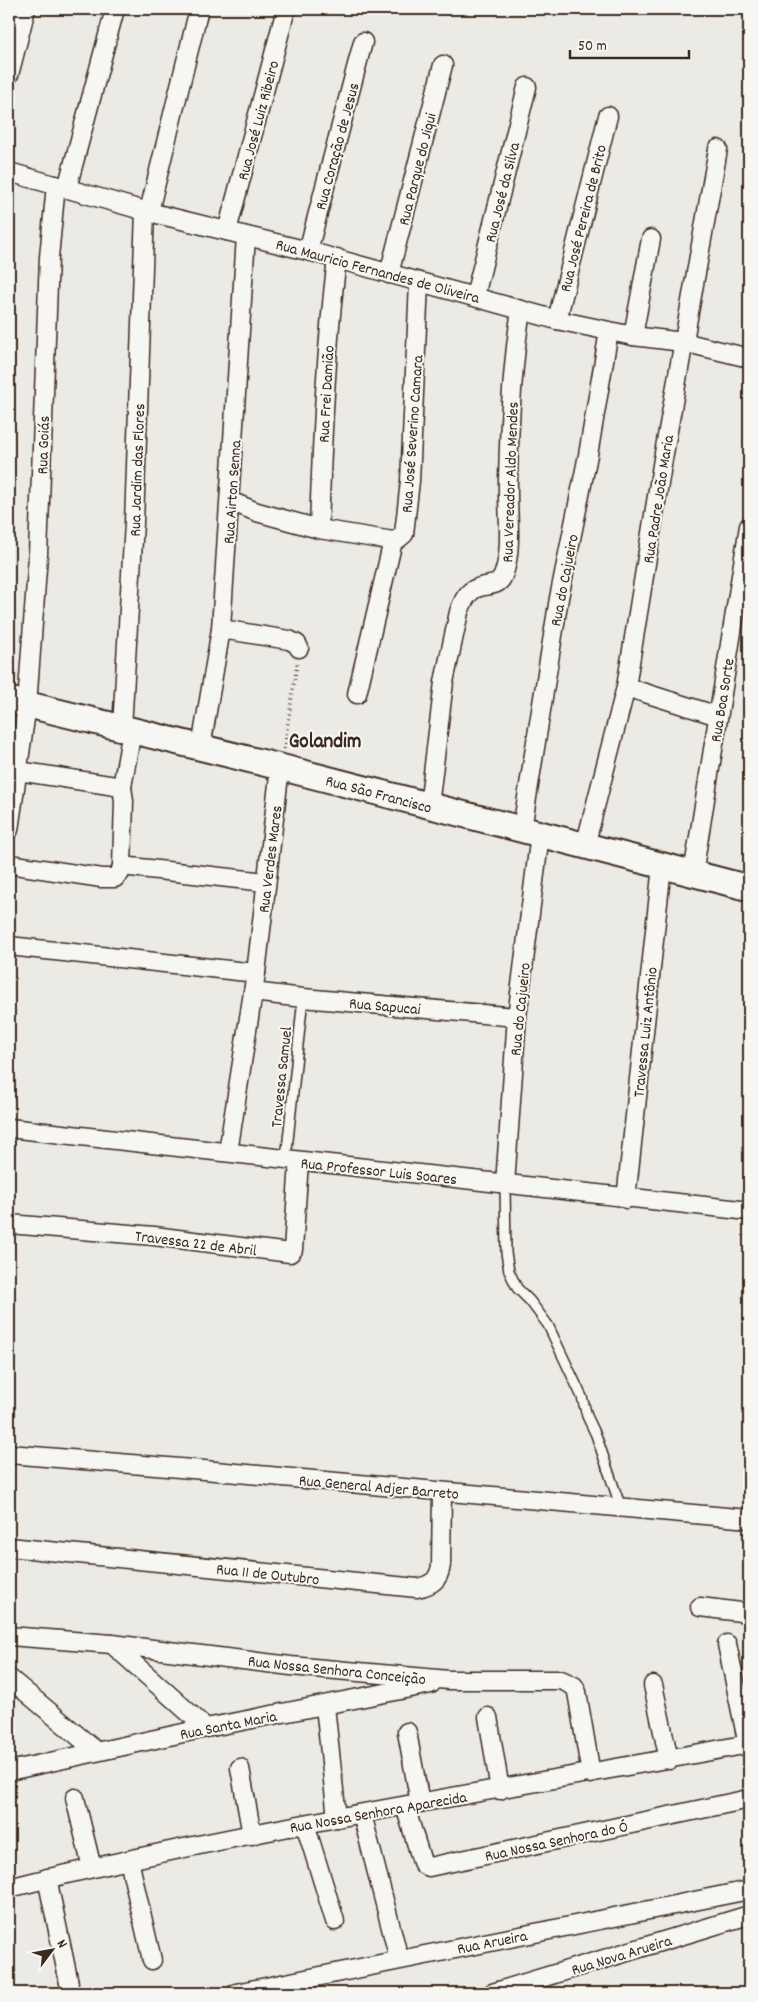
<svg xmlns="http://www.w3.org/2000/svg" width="758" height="2002" font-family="Dekko,sans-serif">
<rect width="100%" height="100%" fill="#ebeae5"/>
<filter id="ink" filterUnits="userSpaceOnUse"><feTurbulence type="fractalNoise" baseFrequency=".02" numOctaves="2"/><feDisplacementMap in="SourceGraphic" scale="10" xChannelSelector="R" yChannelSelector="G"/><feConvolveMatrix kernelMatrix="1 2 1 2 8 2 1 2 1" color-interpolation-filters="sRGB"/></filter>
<g filter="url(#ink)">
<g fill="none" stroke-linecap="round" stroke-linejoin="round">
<g stroke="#3b2a1e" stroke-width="12">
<g id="lane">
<path d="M286,1159L303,998"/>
<path d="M505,1184L506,1253L509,1271L517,1288L530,1301L548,1325L582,1397L587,1416L596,1435L621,1508"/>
</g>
</g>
<g stroke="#3b2a1e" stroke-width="21">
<g id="street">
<path d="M9,75L26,9"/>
<path d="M9,172L145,211L308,251L557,320L633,336L683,342L749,358"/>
<path d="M67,188L115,9"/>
<path d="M149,211L199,9"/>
<path d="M227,231L286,9"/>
<path d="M308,251L363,42"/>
<path d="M389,274L443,65"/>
<path d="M475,296L527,87"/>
<path d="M557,320L608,116"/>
<path d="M633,336L651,239"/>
<path d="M230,501L257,512L319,529L393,541L398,539L404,534L410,481L419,283"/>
<path d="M319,529C322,439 326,348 337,258"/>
<path d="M221,629L289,640L297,644L299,648"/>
<path d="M626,687L718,716"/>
<path d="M357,694L393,541"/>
<path d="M122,728L134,523L145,211"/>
<path d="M201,747L221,629L246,236"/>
<path d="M18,771L122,787L132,731"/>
<path d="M429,806L444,682L459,612C462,604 465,595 473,590C485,582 499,590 504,573C513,547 507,510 508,482C509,425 512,366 521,310"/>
<path d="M522,829L559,598L588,455L609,331"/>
<path d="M9,830L27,705L38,555L49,257L56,185"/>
<path d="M585,846L626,687L663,459L718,149"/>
<path d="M9,864L102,878H115L120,873L122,866L124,801L122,787"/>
<path d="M122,866L265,882"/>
<path d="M693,874L749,526"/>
<path d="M9,946L256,973"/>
<path d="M253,992L303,998L517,1017"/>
<path d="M9,1128L749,1211"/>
<path d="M228,1152L256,973L280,767"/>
<path d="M505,1184L517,1017L540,834"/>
<path d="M626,1199L662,866"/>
<path d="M9,1224L154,1236L290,1253L293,1250L299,1162"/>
<path d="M9,1454L204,1470L749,1519"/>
<path d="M9,1547L417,1588C432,1585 439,1580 441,1565L442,1492"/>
<path d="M700,1607L749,1613"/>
<path d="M9,1636L112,1644L291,1666L449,1680H561L574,1686L577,1692L591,1774"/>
<path d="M112,1644L206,1728"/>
<path d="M727,1644L748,1745"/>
<path d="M9,1678L96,1751"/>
<path d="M653,1685L669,1760"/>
<path d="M325,1706L337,1818"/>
<path d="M488,1717L500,1790"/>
<path d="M407,1732L420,1803"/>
<path d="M240,1768L252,1835"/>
<path d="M9,1771L206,1728L431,1684"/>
<path d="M75,1798L92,1868"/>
<path d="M405,1806L422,1862L424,1865L429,1867L749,1799"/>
<path d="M362,1814L399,1959"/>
<path d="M305,1824L335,1921"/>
<path d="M129,1860L152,1960"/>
<path d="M47,1878L69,1983"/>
<path d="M9,1888C253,1827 502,1790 749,1744"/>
<path d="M236,1993L749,1890"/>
<path d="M492,1993L749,1915"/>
</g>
</g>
<g stroke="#3b2a1e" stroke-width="29">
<path id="secondary" d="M9,700L280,767L749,888"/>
</g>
<path stroke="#3b2a1e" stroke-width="3" stroke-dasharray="1 4" stroke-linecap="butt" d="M284,749L297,664"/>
<use href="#lane" stroke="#f6f6f2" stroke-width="9"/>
<use href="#street" stroke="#f6f6f2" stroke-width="18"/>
<use href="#secondary" stroke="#f6f6f2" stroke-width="25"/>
</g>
</g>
<g text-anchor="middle" stroke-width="4" stroke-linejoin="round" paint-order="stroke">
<g font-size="16" fill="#3b2a1e" stroke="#f6f6f2">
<text transform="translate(257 120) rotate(-75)" y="6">Rua José Luiz Ribeiro</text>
<text transform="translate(336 146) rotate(-75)" y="6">Rua Coração de Jesus</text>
<text transform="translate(416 169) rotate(-76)" y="6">Rua Parque do Jiqui</text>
<text transform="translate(501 192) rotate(-76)" y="6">Rua José da Silva</text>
<text transform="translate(582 218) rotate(-76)" y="6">Rua José Pereira de Brito</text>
<text transform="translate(378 270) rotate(15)" y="6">Rua Mauricio Fernandes de Oliveira</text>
<text transform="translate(325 394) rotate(-87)" y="6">Rua Frei Damião</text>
<text transform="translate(411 434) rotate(-86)" y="6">Rua José Severino Camara</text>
<text transform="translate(42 445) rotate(-88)" y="6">Rua Goiás</text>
<text transform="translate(136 470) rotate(-88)" y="6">Rua Jardim das Flores</text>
<text transform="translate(509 482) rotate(-88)" y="6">Rua Vereador Aldo Mendes</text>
<text transform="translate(231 492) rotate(-86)" y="6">Rua Airton Senna</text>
<text transform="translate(657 499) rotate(-81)" y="6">Rua Padre João Maria</text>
<text transform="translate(563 580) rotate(-79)" y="6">Rua do Cajueiro</text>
<text transform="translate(721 700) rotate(-81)" y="6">Rua Boa Sorte</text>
<text transform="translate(379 793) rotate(15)" y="6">Rua São Francisco</text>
<text transform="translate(269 859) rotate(-83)" y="6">Rua Verdes Mares</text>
<text transform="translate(385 1005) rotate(5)" y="6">Rua Sapucai</text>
<text transform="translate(519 1009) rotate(-84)" y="6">Rua do Cajueiro</text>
<text transform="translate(644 1032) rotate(-84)" y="6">Travessa Luiz Antônio</text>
<text transform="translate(280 1077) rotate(-84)" y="6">Travessa Samuel</text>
<text transform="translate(379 1170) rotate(6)" y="6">Rua Professor Luis Soares</text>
<text transform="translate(196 1242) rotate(7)" y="6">Travessa 22 de Abril</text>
<text transform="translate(379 1486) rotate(5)" y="6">Rua General Adjer Barreto</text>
<text transform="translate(268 1573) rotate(6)" y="6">Rua 11 de Outubro</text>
<text transform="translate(337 1669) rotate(6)" y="6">Rua Nossa Senhora Conceição</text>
<text transform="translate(228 1724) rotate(-11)" y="6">Rua Santa Maria</text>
<text transform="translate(378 1811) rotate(-10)" y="6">Rua Nossa Senhora Aparecida</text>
<text transform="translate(556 1840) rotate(-12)" y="6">Rua Nossa Senhora do Ó</text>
<text transform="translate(492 1941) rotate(-11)" y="6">Rua Arueira</text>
<text transform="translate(621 1954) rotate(-17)" y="6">Rua Nova Arueira</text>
</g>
<g font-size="21" font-weight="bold" fill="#3b2a1e" stroke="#f6f6f2">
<text x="325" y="747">Golandim</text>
</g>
</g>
<rect width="758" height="2002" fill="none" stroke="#f6f6f2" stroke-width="30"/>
<rect x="15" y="15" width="728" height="1972" fill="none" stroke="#3b2a1e" stroke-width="2" filter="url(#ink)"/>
<g transform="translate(52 1950) rotate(58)" stroke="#f6f6f2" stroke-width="4" paint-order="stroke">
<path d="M0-4L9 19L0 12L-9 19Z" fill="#3b2a1e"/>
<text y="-8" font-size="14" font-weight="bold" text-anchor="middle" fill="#3b2a1e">N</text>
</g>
<path d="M570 50v8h119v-8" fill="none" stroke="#3b2a1e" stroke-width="2.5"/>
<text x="578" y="50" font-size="15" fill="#3b2a1e" stroke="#f6f6f2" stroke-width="4" paint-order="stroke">50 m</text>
</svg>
